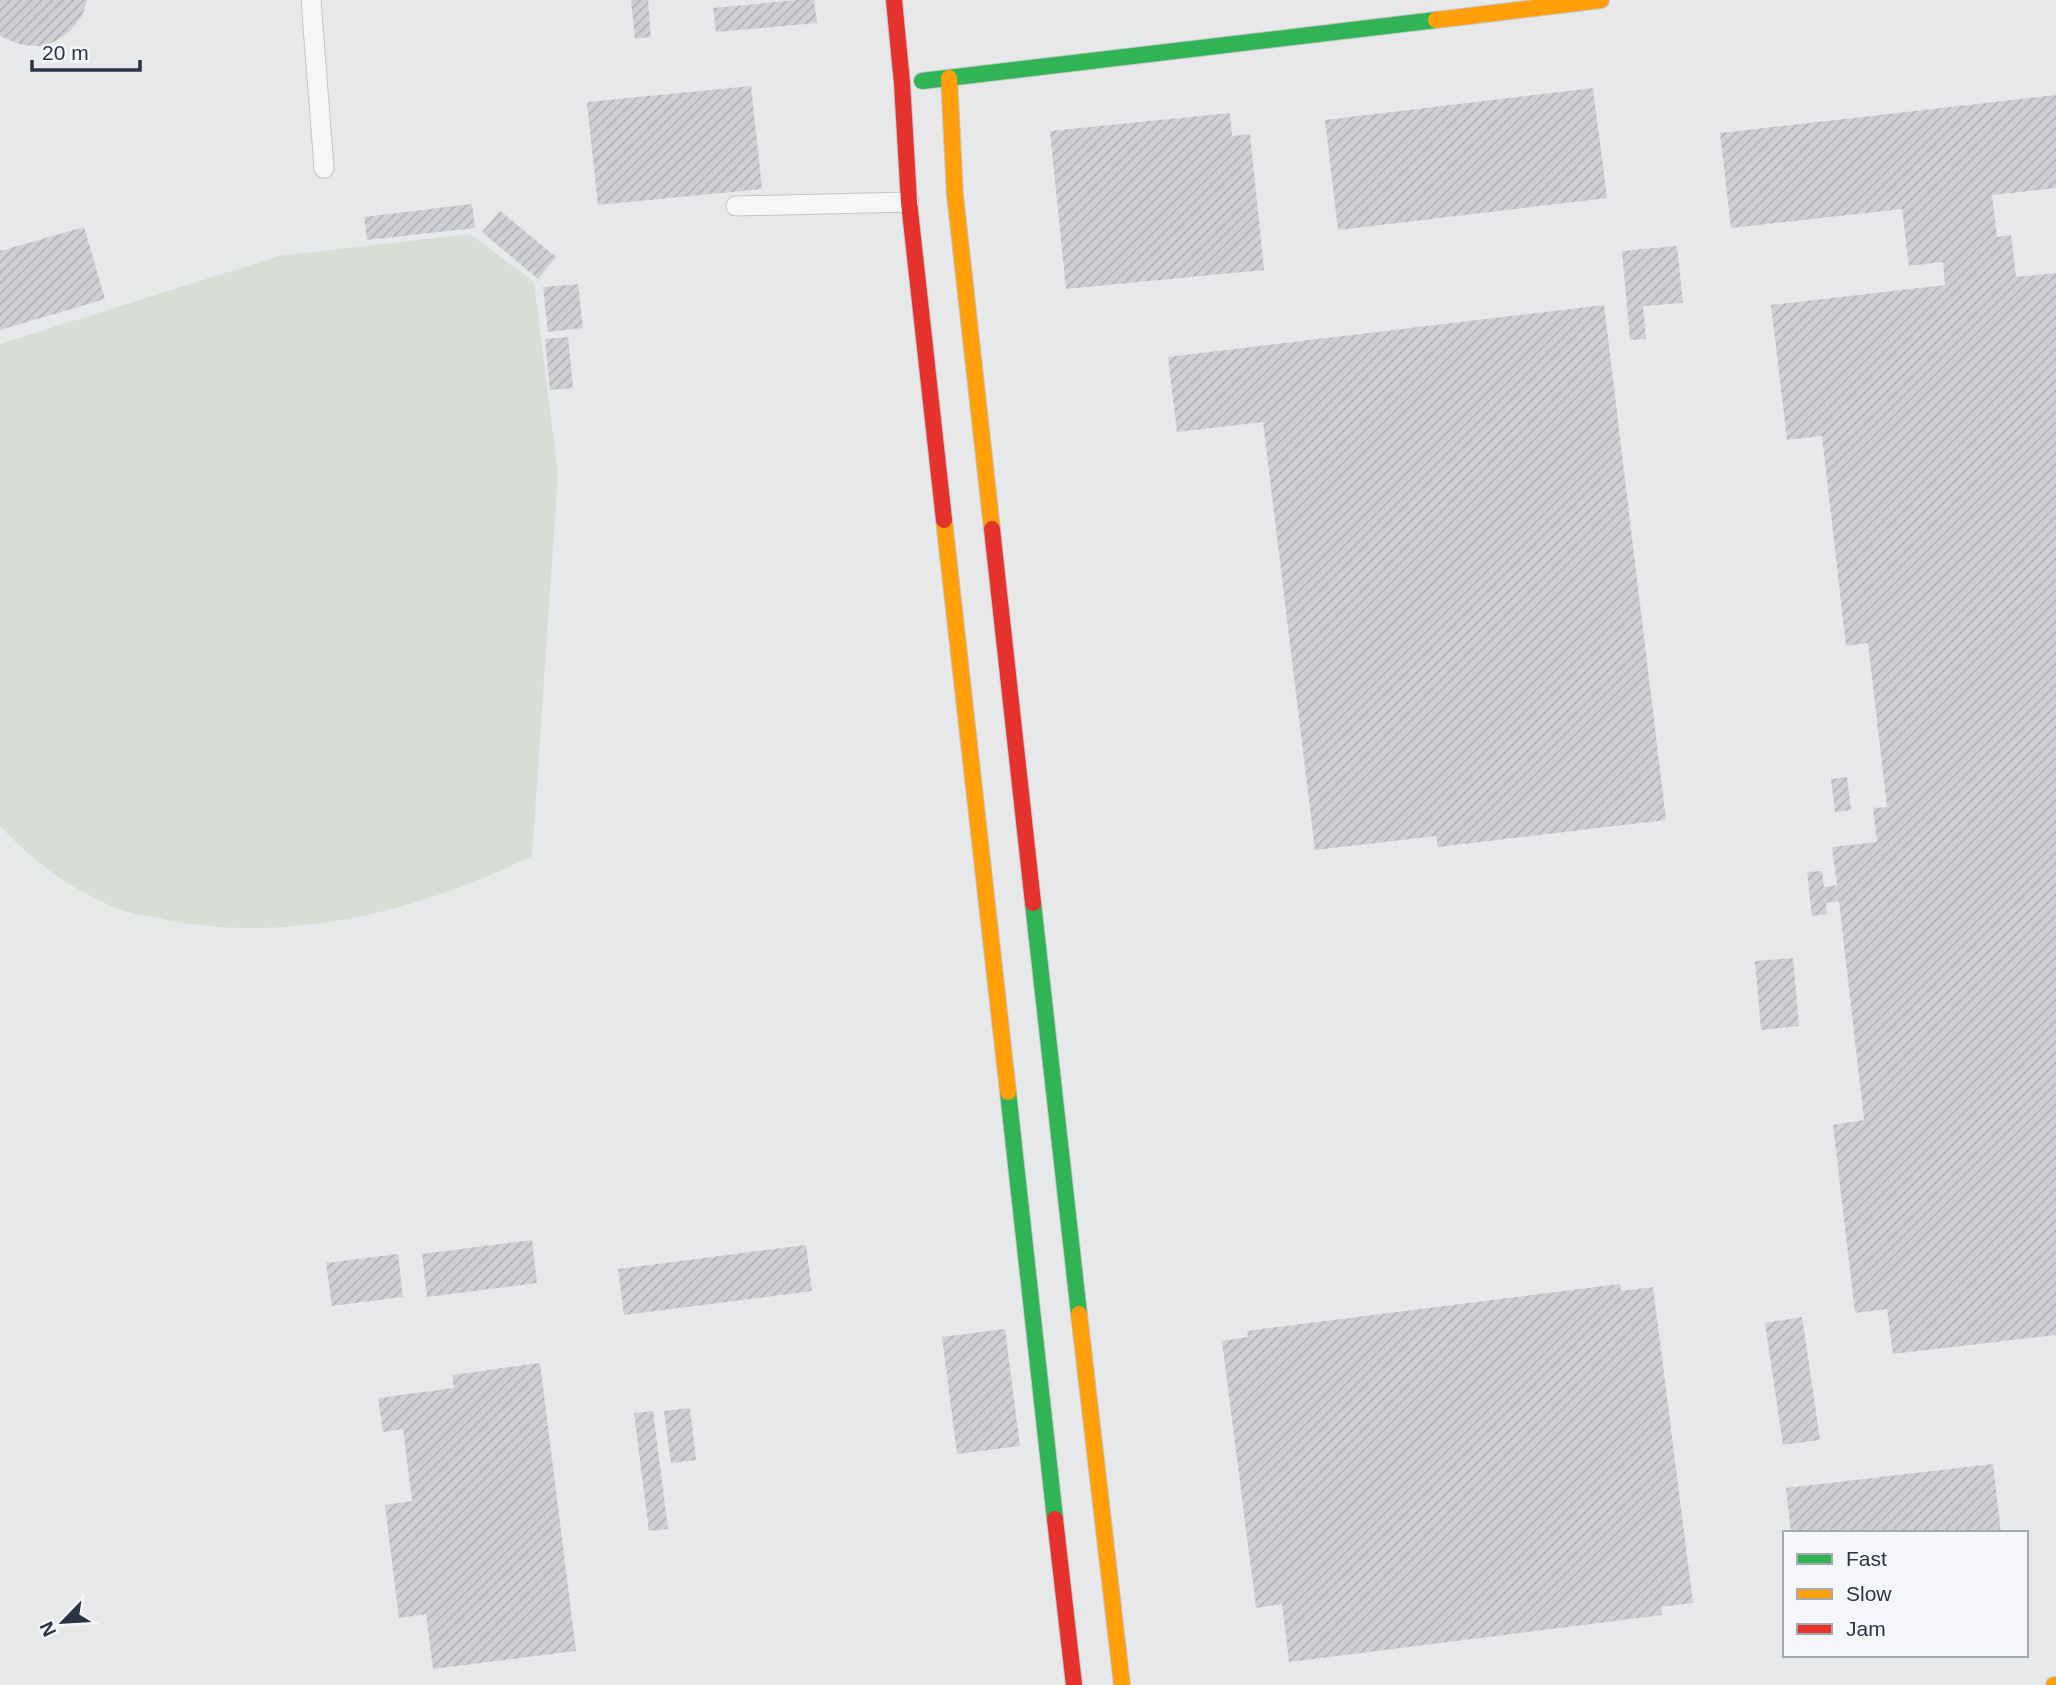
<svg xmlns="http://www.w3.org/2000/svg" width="2056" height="1685" font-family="Arial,sans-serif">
<defs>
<pattern id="building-hatch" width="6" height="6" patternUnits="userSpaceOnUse" patternTransform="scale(1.75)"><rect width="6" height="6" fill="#ced0d3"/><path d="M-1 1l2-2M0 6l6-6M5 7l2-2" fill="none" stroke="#b1b3b6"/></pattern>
</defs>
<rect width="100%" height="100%" fill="#e6e8ea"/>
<path fill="#d6ded6" d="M470,234L534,282L558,474L532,856C419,912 283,946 158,918C146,915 133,914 122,910C76,893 33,862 0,826V344L279,256Z"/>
<g fill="url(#building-hatch)">
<path d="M0,0H87L82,16L71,30L56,41L40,46L22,45L0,36Z"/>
<path d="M631,0H648L651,37L635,39Z"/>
<path d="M797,0H814L817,23L716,32L713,8Z"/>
<path d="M751,86L762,189L598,205L587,102Z"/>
<path d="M1593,88L1607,198L1338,230L1325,120Z"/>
<path d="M2056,95V188L1992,195L1997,237L2011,235L2016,277L2056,273V1335L1893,1354L1887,1309L1855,1313L1833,1125L1864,1120L1839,901L1826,903L1827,914L1812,916L1807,872L1822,871L1824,887L1837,885L1832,847L1877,842L1873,808L1887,807L1868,643L1846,646L1822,436L1787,440L1771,305L1945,285L1943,262L1909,266L1902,209L1731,228L1720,133Z"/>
<path d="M1230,113L1232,136L1250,134L1264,270L1066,289L1050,131Z"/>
<path d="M472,204L475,228L367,240L364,217Z"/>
<path d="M500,211L556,257L538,279L482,232Z"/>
<path d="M84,227L105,299L0,330V251Z"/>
<path d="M1677,246L1683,303L1643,306L1646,339L1630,340L1622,251Z"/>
<path d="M578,284L583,328L548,332L543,287Z"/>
<path d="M1604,305L1666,820L1438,847L1436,836L1315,850L1263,422L1177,432L1168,357Z"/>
<path d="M568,337L573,388L550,390L545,339Z"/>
<path d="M1847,777L1851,810L1835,812L1831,779Z"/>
<path d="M1793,958L1799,1026L1761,1030L1755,961Z"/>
<path d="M532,1240L537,1283L427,1297L422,1254Z"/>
<path d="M806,1245L812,1291L624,1315L618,1269Z"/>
<path d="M398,1254L403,1297L332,1306L326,1263Z"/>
<path d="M1620,1284L1621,1291L1653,1287L1693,1603L1661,1607L1662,1615L1289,1662L1282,1604L1256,1608L1222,1341L1248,1337L1247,1331Z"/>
<path d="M1802,1317L1820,1440L1783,1445L1765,1323Z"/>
<path d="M1005,1329L1020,1446L957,1454L942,1337Z"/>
<path d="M540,1363L576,1651L433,1669L426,1614L399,1618L385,1505L412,1501L403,1429L383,1432L378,1398L454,1388L452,1375Z"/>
<path d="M690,1408L696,1460L671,1463L664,1411Z"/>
<path d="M653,1411L668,1529L649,1531L634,1413Z"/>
<path d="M1993,1464L2001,1533H1791L1786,1488Z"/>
</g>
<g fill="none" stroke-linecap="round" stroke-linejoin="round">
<g stroke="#c4c6c8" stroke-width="21">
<g id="lane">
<path d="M311,0L324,168"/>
<path d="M736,206L909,202"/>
</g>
</g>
<g stroke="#c4c6c8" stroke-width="18">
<g id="fast">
<path d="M922,81L1436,20"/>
<path d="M1033,903L1079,1314"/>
<path d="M1008,1092L1055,1519"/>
</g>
</g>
<g stroke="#c4c6c8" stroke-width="18">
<g id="slow">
<path d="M1436,20L1601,0"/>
<path d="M949,78L955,195L992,529"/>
<path d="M944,520L1008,1092"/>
<path d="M1079,1314L1122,1685"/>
<path d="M2054,1685H2056"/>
</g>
</g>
<g stroke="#c4c6c8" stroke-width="18">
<g id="jam">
<path d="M894,0L902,83L909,202L944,520"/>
<path d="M992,529L1033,903"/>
<path d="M1055,1519L1074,1685"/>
</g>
</g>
<use href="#lane" stroke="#f5f6f7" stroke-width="19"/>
<use href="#fast" stroke="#30b455" stroke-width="16"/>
<use href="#slow" stroke="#ff9f0a" stroke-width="16"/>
<use href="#jam" stroke="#e5322d" stroke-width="16"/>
</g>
<rect x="1783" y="1531" width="245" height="126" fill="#f4f6f9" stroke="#a4a8b1" stroke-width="2"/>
<rect x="1797" y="1554" width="35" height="10" fill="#30b455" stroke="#a4a8b1" stroke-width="2"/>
<text x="1846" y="1566" font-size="21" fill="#2b3445">Fast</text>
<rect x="1797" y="1589" width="35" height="10" fill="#ff9f0a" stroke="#a4a8b1" stroke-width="2"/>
<text x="1846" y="1601" font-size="21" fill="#2b3445">Slow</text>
<rect x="1797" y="1624" width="35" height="10" fill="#e5322d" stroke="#a4a8b1" stroke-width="2"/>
<text x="1846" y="1636" font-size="21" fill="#2b3445">Jam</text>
<g transform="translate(63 1622) rotate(245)" stroke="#f4f6f9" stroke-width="5" paint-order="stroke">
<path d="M0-5L12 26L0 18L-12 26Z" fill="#2b3445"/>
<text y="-10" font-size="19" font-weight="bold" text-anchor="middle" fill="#2b3445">N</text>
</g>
<path d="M32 60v10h108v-10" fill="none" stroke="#2b3445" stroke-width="3.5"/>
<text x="42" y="60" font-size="21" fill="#2b3445" stroke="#f4f6f9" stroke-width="5" paint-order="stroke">20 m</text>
</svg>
